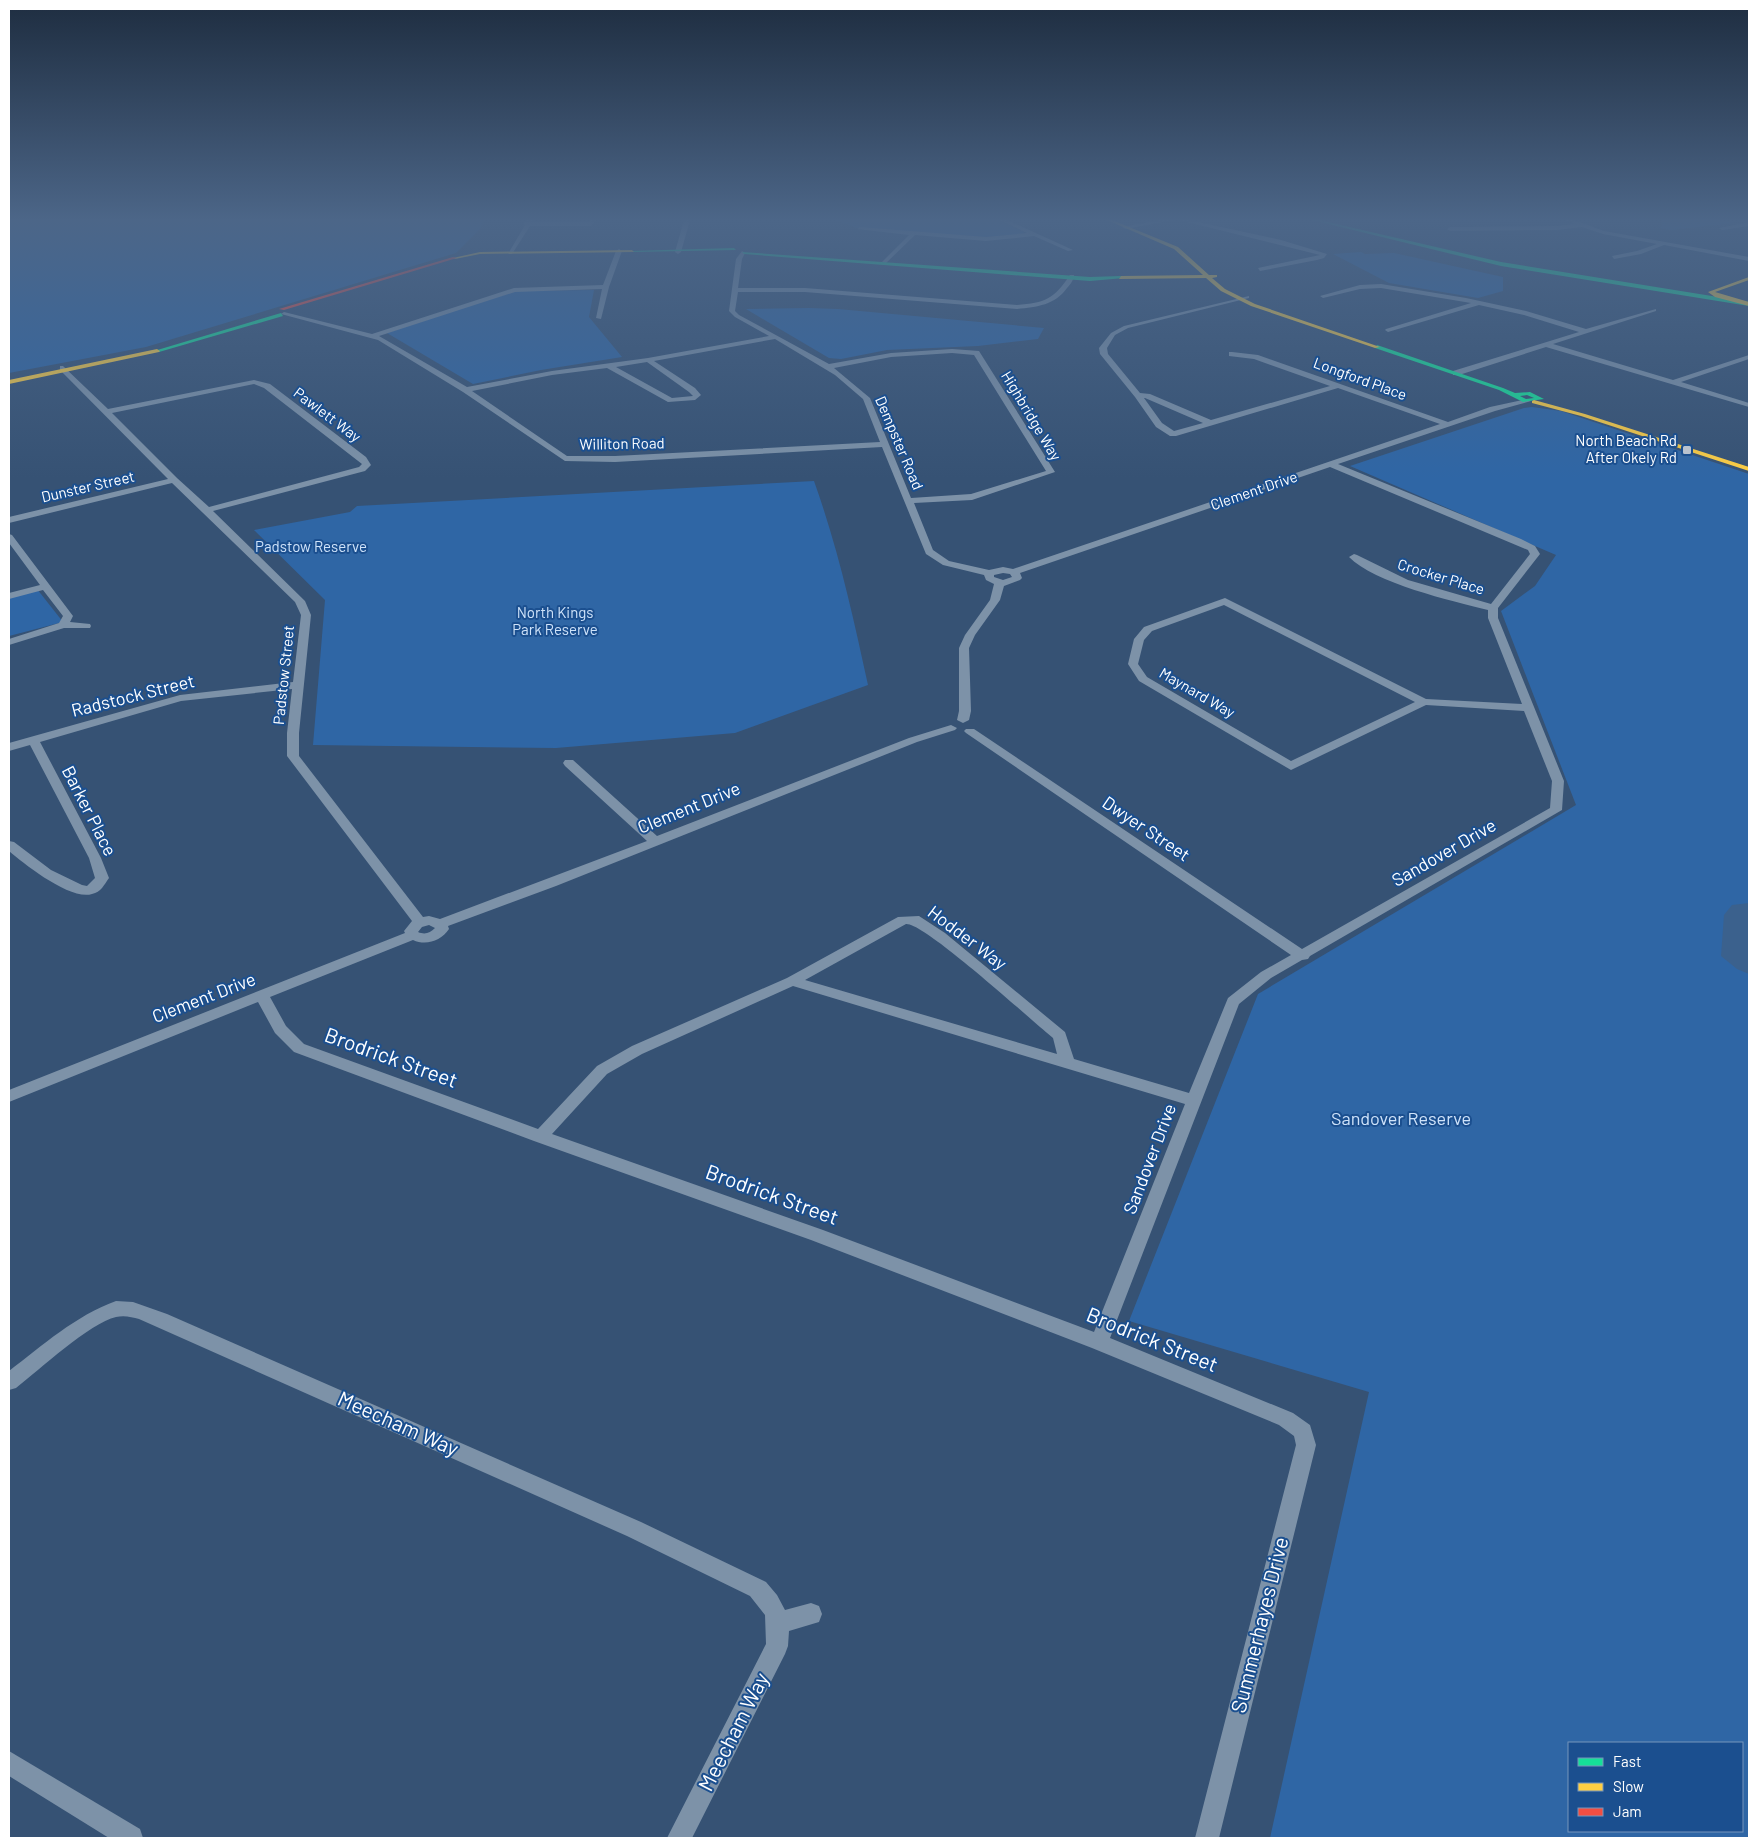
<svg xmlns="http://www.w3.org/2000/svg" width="1758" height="1847" font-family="Barlow,sans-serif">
<rect width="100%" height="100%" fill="#365274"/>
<g fill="#2f66a5" fill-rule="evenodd">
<path d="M9,220H485L480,229L456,253L146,347L9,373Z"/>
<path d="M835,220H998L1024,232L1022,234L986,237L857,228Z"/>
<path d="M1663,220H1718L1733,223L1671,230L1661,228Z"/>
<path d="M1361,252L1365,254L1394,253L1503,277V291L1478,298L1389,283L1333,254Z"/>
<path d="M594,290L589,317L622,357L541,370L473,384L387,333L515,291Z"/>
<path d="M809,308L838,309L1044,328L1038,339L978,346L887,350L841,359L829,358L746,309Z"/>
<path d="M1532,407L1561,411L1749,474V1838H1270L1369,1392L1129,1321L1258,994L1576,805L1501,611L1535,586L1556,555L1350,466L1524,408ZM1569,1743H1742V1831H1569Z"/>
<path d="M814,481C838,548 853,616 868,685L735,733L556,748L313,745L325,600L254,530L350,512L357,506Z"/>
<path d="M37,589L63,622L9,636V596Z"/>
</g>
<path fill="#3b618d" d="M1749,903V974L1737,969L1721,956L1724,915L1732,905Z"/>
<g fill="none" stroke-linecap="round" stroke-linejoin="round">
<g fill="#7d92a8" fill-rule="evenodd">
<path d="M528,220H534L532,222H589L590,220H596L591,226H530L512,254H508L525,225L523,224Z"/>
<path d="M684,220H690L681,252L678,254L675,252Z"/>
<path d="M1000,220H1007L1073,250L1068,251L1034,236L986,241L915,235L884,265L882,262L909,235L857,229L860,227L986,237L1027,233Z"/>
<path d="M1161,220H1174L1125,229L1122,227Z"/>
<path d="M1179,220H1189L1281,240L1327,254L1324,258L1317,260L1260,271L1258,268L1320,255Z"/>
<path d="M1566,220H1574L1604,231L1749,257V261L1664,245L1641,254L1614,259L1612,256L1637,251L1657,244L1603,234L1582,227L1557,230L1450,231L1447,229L1450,227L1557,226L1575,224Z"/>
<path d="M1749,222V226L1722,230L1719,228Z"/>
<path d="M619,249L622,251L609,287L601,319L596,318L602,289L515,292L379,336L467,387L552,371L648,358L769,336L735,317L729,311L736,259L742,251L745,253L742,259L738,288H805L1017,305C1045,303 1054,299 1070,275H1074C1074,279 1071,284 1067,288C1055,305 1037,307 1017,309L805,292H738L735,311L739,315L829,364L891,353L952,349L979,351L1055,472L972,500L914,503L933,550L949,561L989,570L1003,567L1013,569L1440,424L1338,388L1176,436H1170L1156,427L1135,397L1100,354L1099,348L1111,333L1124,326L1249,296V298L1128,328L1115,335L1107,348L1108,354L1140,393L1150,394L1211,420L1330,386L1254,359L1229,356V352H1232L1258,355L1448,422L1490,407L1527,399L1531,401L1495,411L1338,464L1521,539L1535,546L1540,554L1498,608V618L1564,781L1562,810L1310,956L1308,959L1302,960L1271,978L1239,1004L1110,1338L1293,1413L1310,1425L1316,1445L1219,1838H1195L1296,1445L1294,1436L1279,1425L1092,1348L811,1240L534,1141L294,1052L275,1033L258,1002L9,1102V1090L405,933L404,931L412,921L287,756V733L292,689L181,701L40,742L101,858L109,878C104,885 101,892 92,894C71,901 24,864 9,851V841L14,842L51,870L82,885L87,886L95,878L89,858L30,745L9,751V743L180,695L293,682L301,615L295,602L172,483L9,523V517L168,479L60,370V366H63L108,409L254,380L270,384L366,457L371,465L365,471L213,511L305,601L311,615L299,733V756L423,917L429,916L440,919L647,841L565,766L563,763L565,760H573L657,836L909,738L951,725L957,728L955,730L917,742L556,886L448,926L449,929C441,941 426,946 413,940L270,997L286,1026L304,1044L538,1129L597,1066L632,1046L787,978L898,917L919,916L945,933L1065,1032L1074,1059L1189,1093L1228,998L1261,972L1291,955L966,733L964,731L966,729H974L1302,949L1550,808L1552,781L1524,711L1426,705L1291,770L1139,681L1128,664L1134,639L1144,627L1225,598L1426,699L1522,704L1488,618V610C1452,601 1374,583 1349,557L1354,554L1357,555L1408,580L1491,604L1530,554L1528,550L1330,467L1020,573L1022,578L1020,580L1004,586L1000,600L975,635L969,648L971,711L969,720L963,723L957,720L959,711V648L965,635L990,600L994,584L986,580L984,575L943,565L926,554L882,447L615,462L565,461L463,392L378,340L281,314L284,312L372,334L514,288L603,285L616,251ZM775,339L835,375L863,399L880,442L615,456H567L472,391L552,375L607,368L668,402L695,400L701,395L695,388L654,361ZM952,353L974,355L1046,471L971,494L911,498L870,398L834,368L891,357ZM647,362L689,392L693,396L672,398L616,367ZM254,384L264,388L362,464L359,467L209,507L177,478L112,413ZM1144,398H1145L1203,423L1174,431L1162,423ZM1003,573L1010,574L1012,577L1003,580L994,577V575ZM1224,605L1415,702L1291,761L1147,677L1138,664L1144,640L1152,631ZM906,924C924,922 1032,1021 1053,1038L1057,1054L805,980ZM429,925L435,928C430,933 425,935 418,932L422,927ZM793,986L1185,1104L1094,1332L823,1230L552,1134L607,1074L642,1054Z"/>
<path d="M1381,284L1466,298L1526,311L1586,329L1656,309V311L1553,344L1673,380L1749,355V359L1681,382L1749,403V407L1546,347L1459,375H1453V371L1579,332L1524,315L1479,305L1388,332L1385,330L1386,329L1471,303L1381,288L1360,289L1323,298L1320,296L1360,285Z"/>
<path d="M9,534L12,535L73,616L70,622L90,624L91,626L90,628H64L9,645V639L59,623L63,616L43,590L9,599V593L40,585L9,543Z"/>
<path d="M116,1301L133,1302L167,1314L641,1522L766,1582L777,1595L785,1610L811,1603L819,1606L822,1614L819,1622L789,1631L788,1646L785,1654L692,1838H667L766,1644L765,1615L750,1596L627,1536L139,1319C132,1317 124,1315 116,1317C90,1323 39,1370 16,1388L9,1390V1371C43,1345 75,1316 116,1301Z"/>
<path d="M9,1751L140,1829L143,1838H109L9,1776Z"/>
</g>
<g fill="#16e098" fill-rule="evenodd">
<path d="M1312,220H1319L1501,262L1749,302V306L1501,266Z"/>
<path d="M734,248L736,250L632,252L630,251Z"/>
<path d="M742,252L1090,277L1121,276L1124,278L1090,281L744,254Z"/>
<path d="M281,313L283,316L159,352L154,351Z"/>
<path d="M1377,345L1503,388L1515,393L1530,392L1544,399L1523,402L1499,390L1375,348ZM1527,395L1534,398L1526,399L1520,396Z"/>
</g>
<g fill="#ffcf43" fill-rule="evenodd">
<path d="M1107,220H1112L1178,247L1209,275H1217V277L1212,278L1225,289L1255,304L1380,347L1375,348L1251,306L1221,291L1206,278L1119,279L1121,276L1203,275L1174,249Z"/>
<path d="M632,250L634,252L480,254L455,259L453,258L480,252Z"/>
<path d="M1749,277V280L1715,292L1749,302V306L1715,297L1708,292Z"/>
<path d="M157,349L160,351L159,352L9,384V380Z"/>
<path d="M1534,400L1585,414L1749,467V471L1581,416L1532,403V401Z"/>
</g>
<path fill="#f24e42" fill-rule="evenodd" d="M453,257L457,258L284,310L279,309Z"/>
</g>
<linearGradient id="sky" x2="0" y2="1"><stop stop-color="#1e2d40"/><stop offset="0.46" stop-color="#4c6688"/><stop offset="1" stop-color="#4c6688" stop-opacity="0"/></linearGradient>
<rect width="1758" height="478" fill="url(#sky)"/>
<rect fill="#b9c2ce" stroke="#1b4f8f" stroke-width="2" x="1682" y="445" width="10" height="10" rx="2.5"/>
<g text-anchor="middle" stroke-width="4" stroke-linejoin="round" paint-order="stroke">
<g font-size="15" fill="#fff" stroke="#1b4f8f">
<text transform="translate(1360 379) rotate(20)" y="5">Longford Place</text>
<text transform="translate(327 415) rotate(37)" y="5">Pawlett Way</text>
<text transform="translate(1031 416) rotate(59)" y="5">Highbridge Way</text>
<text transform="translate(899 443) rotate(67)" y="5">Dempster Road</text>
<text transform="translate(622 444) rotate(-1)" y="5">Williton Road</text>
<text transform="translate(88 487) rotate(-13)" y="5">Dunster Street</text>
<text transform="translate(1254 491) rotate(-19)" y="5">Clement Drive</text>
<text transform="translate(1441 577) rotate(17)" y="5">Crocker Place</text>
<text transform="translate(284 675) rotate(-84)" y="5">Padstow Street</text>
<text transform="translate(1197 693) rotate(30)" y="5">Maynard Way</text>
</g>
<g font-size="15" fill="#fff" stroke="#1b4f8f" text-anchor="end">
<text x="1677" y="446">North Beach Rd<tspan x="1677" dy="17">After Okely Rd</tspan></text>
</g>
<g font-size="15" fill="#cfe3fa" stroke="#1b4f8f">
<text x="311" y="552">Padstow Reserve</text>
<text x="555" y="618">North Kings<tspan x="555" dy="17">Park Reserve</tspan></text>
</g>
<g font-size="18" fill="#fff" stroke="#1b4f8f">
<text transform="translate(133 696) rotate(-14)" y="6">Radstock Street</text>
<text transform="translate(689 808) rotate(-22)" y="6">Clement Drive</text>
<text transform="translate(89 811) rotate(63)" y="6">Barker Place</text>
<text transform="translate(1146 829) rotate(34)" y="6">Dwyer Street</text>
<text transform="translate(1444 853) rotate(-30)" y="6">Sandover Drive</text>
<text transform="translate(967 938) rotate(37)" y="6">Hodder Way</text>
<text transform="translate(204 998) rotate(-21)" y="6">Clement Drive</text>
<text transform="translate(1150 1159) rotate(-69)" y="6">Sandover Drive</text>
</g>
<g font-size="18" fill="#cfe3fa" stroke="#1b4f8f">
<text x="1401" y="1125">Sandover Reserve</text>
</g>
<g font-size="21" fill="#fff" stroke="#1b4f8f">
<text transform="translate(391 1058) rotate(20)" y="7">Brodrick Street</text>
<text transform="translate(772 1195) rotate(20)" y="7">Brodrick Street</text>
<text transform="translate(1152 1340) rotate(22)" y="7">Brodrick Street</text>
<text transform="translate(398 1424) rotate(24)" y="7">Meecham Way</text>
<text transform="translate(1260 1625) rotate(-76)" y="7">Summerhayes Drive</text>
<text transform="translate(734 1732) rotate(-63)" y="7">Meecham Way</text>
</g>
</g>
<rect width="1758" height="1847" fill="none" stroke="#ffffff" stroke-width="20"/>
<rect x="1568" y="1742" width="175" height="90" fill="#1b4f8f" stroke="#7695bc"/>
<rect x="1578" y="1758" width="25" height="8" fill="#16e098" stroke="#7695bc"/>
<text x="1613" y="1767" font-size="15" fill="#ffffff">Fast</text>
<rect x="1578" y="1783" width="25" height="8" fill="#ffcf43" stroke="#7695bc"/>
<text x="1613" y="1792" font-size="15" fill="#ffffff">Slow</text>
<rect x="1578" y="1808" width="25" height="8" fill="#f24e42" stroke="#7695bc"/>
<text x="1613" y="1817" font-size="15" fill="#ffffff">Jam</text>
</svg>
